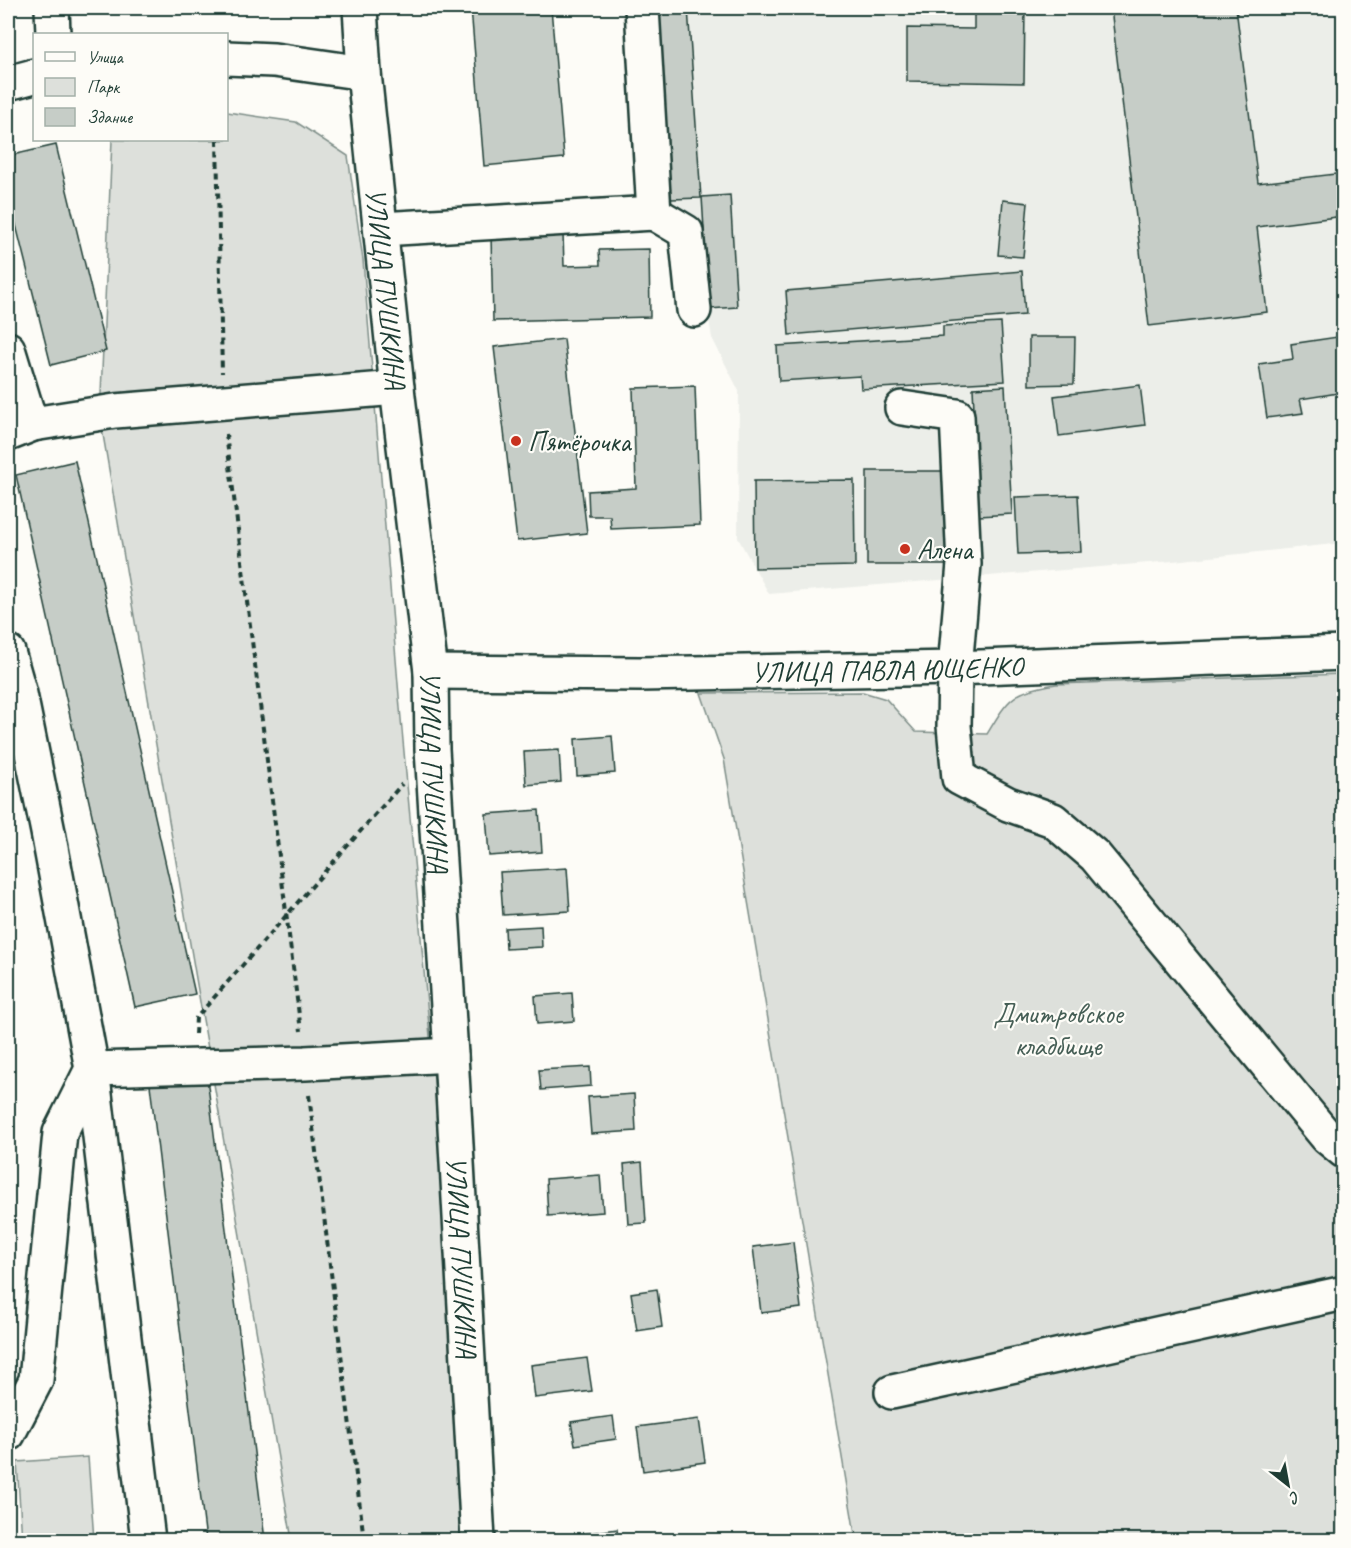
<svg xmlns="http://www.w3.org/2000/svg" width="1351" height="1548" font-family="Caveat,sans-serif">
<rect width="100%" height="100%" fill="#fdfcf7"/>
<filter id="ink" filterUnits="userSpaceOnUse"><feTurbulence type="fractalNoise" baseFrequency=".0167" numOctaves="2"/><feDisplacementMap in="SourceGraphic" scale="12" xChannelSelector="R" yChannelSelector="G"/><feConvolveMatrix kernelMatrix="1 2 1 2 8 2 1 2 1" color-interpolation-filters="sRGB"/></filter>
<g filter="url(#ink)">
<path fill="#eceee9" d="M652,8H1343V543L1173,561L769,594L738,538L739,391L712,338L696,236L666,196Z"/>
<g fill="#dde0db" stroke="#7e8e88" stroke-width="1.5">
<path d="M227,112L296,122L348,156L363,260L400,708L476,1540H292L100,417L112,140H226Z"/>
<path d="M1343,674V1540H856L724,759L701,693L863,692L886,699L916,732L987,734C1010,696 1012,692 1056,684Z"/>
<path d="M88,1457L94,1540H22L17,1462Z"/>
</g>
<g fill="#c6cdc7" stroke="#1f3d34" stroke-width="1.5">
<path d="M471,8H551L564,158L484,166Z"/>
<path d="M658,8H688L701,198L671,199Z"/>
<path d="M974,8H1025L1024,83L907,81V28L974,29Z"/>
<path d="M1111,8H1236L1258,183L1344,173V216L1257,227L1267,312L1149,326Z"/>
<path d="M56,145L106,351L51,365L13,213L8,215V156Z"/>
<path d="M730,195L737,307L709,309L702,197Z"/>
<path d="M1003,200L1028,203L1023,257L998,255Z"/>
<path d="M563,234L564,266L600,265L599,250L649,249L650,317L493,321L491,235Z"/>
<path d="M1022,271L1025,315L789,335L786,291Z"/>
<path d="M1001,323L1005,381L861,389L860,376L779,381L777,346L943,336V326Z"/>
<path d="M1344,336V392L1300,399L1303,413L1267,418L1259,364L1293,359L1291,344Z"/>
<path d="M1029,337H1075L1074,384L1029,385Z"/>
<path d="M564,339L587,533L517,541L494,347Z"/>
<path d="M1140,385L1145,425L1059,436L1054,396Z"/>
<path d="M695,386L700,525L611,529L610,516H589L588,491L636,488L633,388Z"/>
<path d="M1005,386L1012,514L979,516L973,388Z"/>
<path d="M75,461L195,994L135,1007L16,475Z"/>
<rect x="867" y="471" width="79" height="94"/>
<path d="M854,480L855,566L755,568L754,481Z"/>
<path d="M1078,495L1081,552L1018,554L1015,497Z"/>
<path d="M612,736L615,773L577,776L575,739Z"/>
<path d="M559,750L561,782L526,785L524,752Z"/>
<path d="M539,810L542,852L489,856L486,814Z"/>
<path d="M567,868L570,911L503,915L500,872Z"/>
<path d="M541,926L542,947L506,949L505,928Z"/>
<path d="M572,993L574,1021L537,1024L535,996Z"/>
<path d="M590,1067L591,1086L541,1090L539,1070Z"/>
<path d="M207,1078L265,1540H206L150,1085Z"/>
<path d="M634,1094L636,1131L591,1134L588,1097Z"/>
<path d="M642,1162L646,1223L628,1224L624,1164Z"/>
<path d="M600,1175L603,1212L548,1216L546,1179Z"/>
<path d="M793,1242L801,1308L761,1313L753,1247Z"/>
<path d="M657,1289L662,1327L637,1331L631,1293Z"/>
<path d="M587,1358L592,1391L535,1398L531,1365Z"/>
<path d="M613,1416L616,1439L575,1445L571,1422Z"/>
<path d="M699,1419L705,1462L643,1471L637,1427Z"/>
<path d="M617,1529L618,1540H576L575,1535Z"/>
</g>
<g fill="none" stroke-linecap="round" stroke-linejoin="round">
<g stroke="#1f3d34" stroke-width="38">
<g id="minor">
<path d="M52,8L53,34"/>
<path id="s1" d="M360,8L364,73L397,388L431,672L432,749L451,1055L478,1540"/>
<path d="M226,58L274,60L364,73"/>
<path d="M8,83L34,76"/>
<path d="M654,213L686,232L694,310"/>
<path d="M381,229L654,213L642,8"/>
<path d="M8,349L26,408L33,424"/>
<path d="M902,408L957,416L964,564L955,668L954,726L959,778L1008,804L1053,820L1095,856L1327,1137L1344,1151"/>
<path d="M8,434L33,424L115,411L397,388"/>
<path d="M8,652L20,694L48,832L92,1069L60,1133L36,1380L8,1434"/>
<path id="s2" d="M431,672L640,674L955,668L1344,653"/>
<path d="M892,1392L1344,1293"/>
<path d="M148,1540L92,1069L305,1063L451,1055"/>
</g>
</g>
<g stroke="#1f3d34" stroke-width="4" stroke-dasharray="6 4.5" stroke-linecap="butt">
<path d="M217,140L222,373"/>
<path d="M226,434L301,1031"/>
<path d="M195,1034L196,1018L402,784"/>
<path d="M309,1095L364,1540"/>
</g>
<use href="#minor" stroke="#fdfcf7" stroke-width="33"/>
</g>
</g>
<g fill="#c8321e" stroke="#fdfcf7" stroke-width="2">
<circle cx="516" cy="441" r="6"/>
<circle cx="905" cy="549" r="6"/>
</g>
<g text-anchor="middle" stroke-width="4.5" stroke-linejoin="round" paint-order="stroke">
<g font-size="28" fill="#1f3d34" stroke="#fdfcf7">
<text dy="10" stroke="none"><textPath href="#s1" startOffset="282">УЛИЦА ПУШКИНА</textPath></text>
<text dy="10" stroke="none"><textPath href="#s2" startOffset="456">УЛИЦА ПАВЛА ЮЩЕНКО</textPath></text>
<text dy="10" stroke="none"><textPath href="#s1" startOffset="768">УЛИЦА ПУШКИНА</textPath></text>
<text dy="10" stroke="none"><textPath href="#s1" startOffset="1254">УЛИЦА ПУШКИНА</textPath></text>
</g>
<g font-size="28" fill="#1f3d34" stroke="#fdfcf7" text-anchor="start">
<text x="528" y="451">Пятёрочка</text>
<text x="917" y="559">Алена</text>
</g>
<g font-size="28" fill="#455e55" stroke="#fdfcf7">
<text x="1058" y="1023">Дмитровское<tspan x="1058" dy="32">кладбище</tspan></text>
</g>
</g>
<rect width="1351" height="1548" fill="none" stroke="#fdfcf7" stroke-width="30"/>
<rect x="15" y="15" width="1321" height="1518" fill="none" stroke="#1f3d34" stroke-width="2" filter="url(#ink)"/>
<rect x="33" y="33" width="195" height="108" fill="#fdfcf7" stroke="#a4b0a9" stroke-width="1.5"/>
<rect x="45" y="52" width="30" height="9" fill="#fdfcf7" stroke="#a4b0a9" stroke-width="1.5"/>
<text x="87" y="63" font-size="18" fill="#1f3d34">Улица</text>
<rect x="45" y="78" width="30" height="18" fill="#dde0db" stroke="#a4b0a9" stroke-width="1.5"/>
<text x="87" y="93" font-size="18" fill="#1f3d34">Парк</text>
<rect x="45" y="108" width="30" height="18" fill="#c6cdc7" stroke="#a4b0a9" stroke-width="1.5"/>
<text x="87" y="123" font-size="18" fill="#1f3d34">Здание</text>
<g transform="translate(1288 1485) rotate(149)" stroke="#fdfcf7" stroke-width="4.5" paint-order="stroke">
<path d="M0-4.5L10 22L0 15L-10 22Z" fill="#1f3d34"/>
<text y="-9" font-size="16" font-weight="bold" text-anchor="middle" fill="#1f3d34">С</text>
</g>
</svg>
